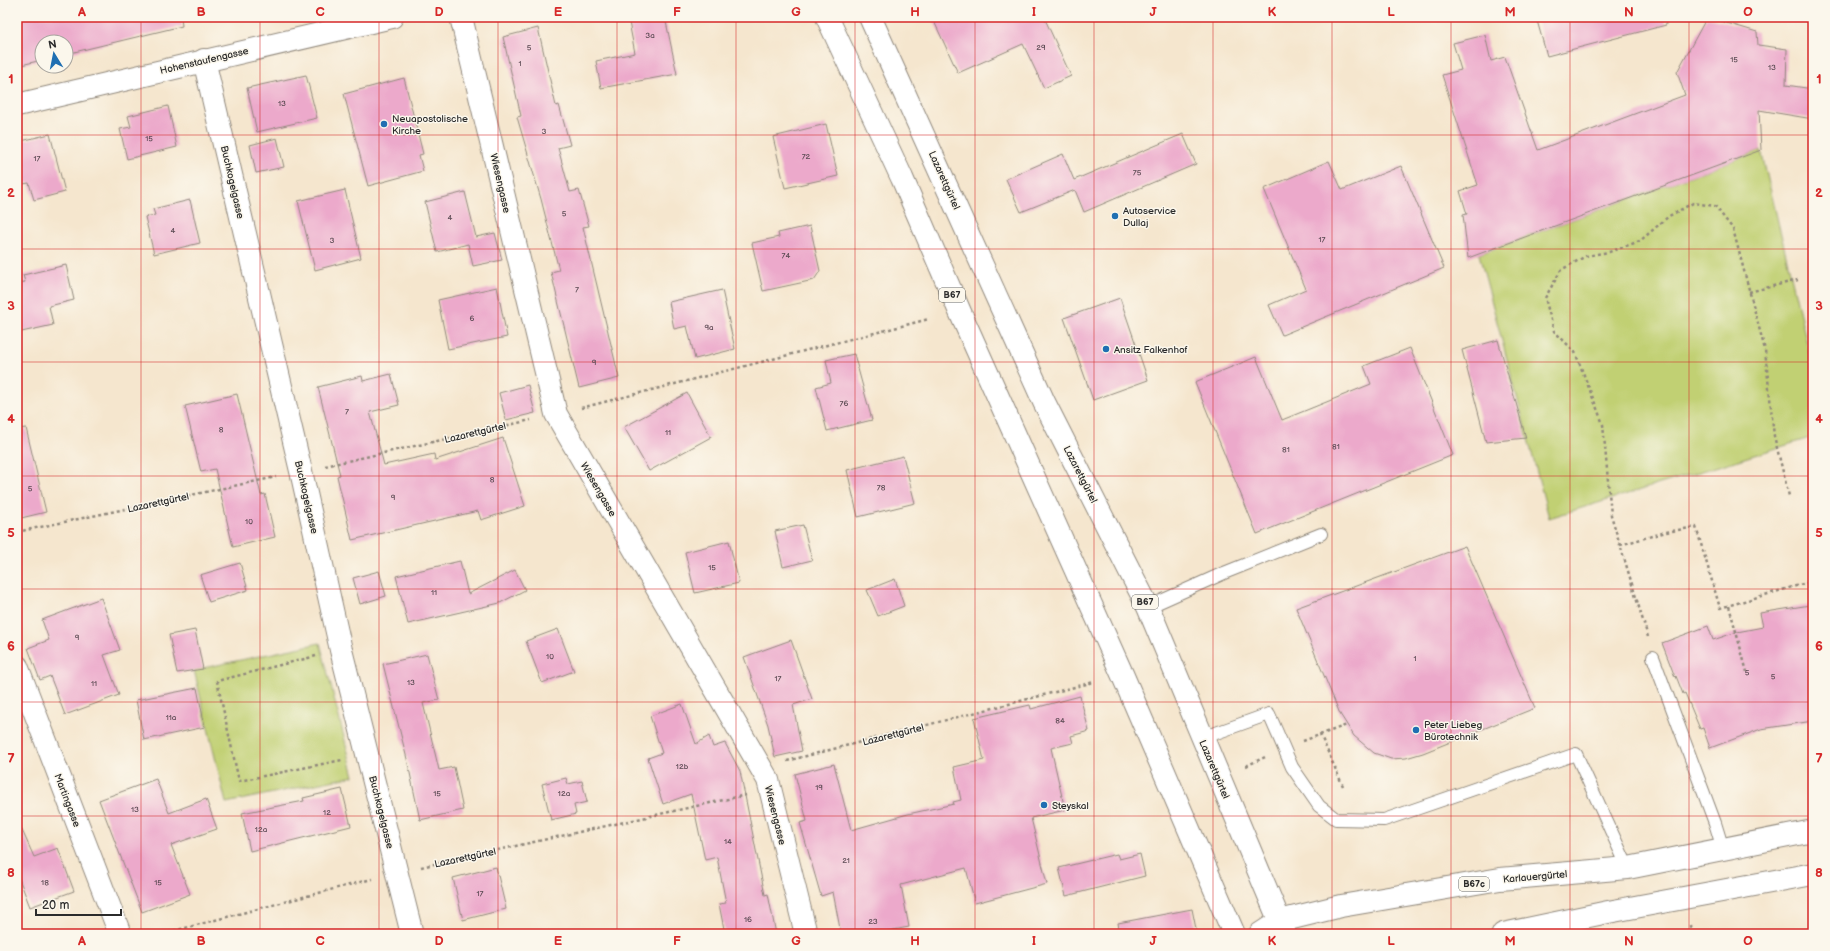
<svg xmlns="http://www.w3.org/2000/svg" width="1830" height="951" font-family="'Balsamiq Sans',sans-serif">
<rect width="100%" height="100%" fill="#fbf7ec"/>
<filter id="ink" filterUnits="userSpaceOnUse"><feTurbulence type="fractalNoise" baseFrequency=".025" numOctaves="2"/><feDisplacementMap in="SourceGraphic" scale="8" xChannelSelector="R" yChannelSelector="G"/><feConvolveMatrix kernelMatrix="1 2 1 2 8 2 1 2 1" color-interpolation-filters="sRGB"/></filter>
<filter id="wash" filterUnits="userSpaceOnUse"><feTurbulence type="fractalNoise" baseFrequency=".012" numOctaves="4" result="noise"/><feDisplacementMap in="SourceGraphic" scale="16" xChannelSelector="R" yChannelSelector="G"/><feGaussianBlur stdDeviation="0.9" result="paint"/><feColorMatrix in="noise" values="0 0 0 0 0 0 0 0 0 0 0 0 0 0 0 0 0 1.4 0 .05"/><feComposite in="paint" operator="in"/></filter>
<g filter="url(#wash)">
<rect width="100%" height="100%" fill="#f5e6ce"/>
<g fill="#c1d073" stroke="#767e4f">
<path d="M1761,150L1813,369V437L1549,518L1479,254Z"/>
<path d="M320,643L354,776L226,803L194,670Z"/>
</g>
<g id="blocks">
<g fill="#eca9cb">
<path d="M17,17H181L182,26L66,54V42H42V60L17,66Z"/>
<path d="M628,17H665L677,74L601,88L596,61L635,53Z"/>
<path d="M932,17H1044L1071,76L1044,88L1023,44L958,73Z"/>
<path d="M1536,17H1665L1666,25L1547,56Z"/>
<path d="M1707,17L1757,32L1758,45L1787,49L1786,85L1813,89V119L1759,110L1761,150L1468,258L1463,215L1467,214L1460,191L1478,185L1442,75L1461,70L1453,43L1485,35L1491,61L1505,57L1538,150L1685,95L1677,72Z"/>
<path d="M538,28L556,106L559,105L570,145L558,148L570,192L579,190L589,226L583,227L619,378L579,388L551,272L559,270L541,199L517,117L521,116L503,37Z"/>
<path d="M306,75L317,118L257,132L247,88Z"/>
<path d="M404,78L423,154L419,155L423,171L368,186L344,94Z"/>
<path d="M168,106L177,147L127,159L120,129L131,127L128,116Z"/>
<path d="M826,124L838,176L785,188L773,137Z"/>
<path d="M50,134L65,192L34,200L29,183L17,185V142Z"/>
<path d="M1183,134L1196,164L1084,212L1075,190L1021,212L1006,179L1063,154L1074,180Z"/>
<path d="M277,138L284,167L256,173L250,145Z"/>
<path d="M1329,161L1342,190L1401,166L1444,268L1282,335L1269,305L1306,289L1264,189Z"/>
<path d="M345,190L361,258L315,270L298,201Z"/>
<path d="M465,192L476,237L495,233L502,260L473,266L468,244L437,252L425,202Z"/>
<path d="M190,200L200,243L154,254L145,217L155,215L153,209Z"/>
<path d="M810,226L820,271L814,280L763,291L752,243L779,237L778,233Z"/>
<path d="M66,265L74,300L49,306L53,325L17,333V283L25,282L23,275Z"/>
<path d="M497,287L507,337L448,349L438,300Z"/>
<path d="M722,290L735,349L695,359L687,326L674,329L669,302Z"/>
<path d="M1120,298L1148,380L1093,400L1064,318Z"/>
<path d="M1498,340L1526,438L1486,442L1462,350Z"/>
<path d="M1410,348L1453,455L1257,534L1195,382L1256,357L1282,420L1371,384L1364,366Z"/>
<path d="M854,354L872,420L827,431L816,387L831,383L826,360Z"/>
<path d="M391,374L399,405L370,412L384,465L434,454L435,460L503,438L525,506L481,520L478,511L352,540L337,476L340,475L318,387L362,376L363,381Z"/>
<path d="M528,385L535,413L506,420L499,393Z"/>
<path d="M687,393L711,437L649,471L624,427Z"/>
<path d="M237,394L261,495L265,494L275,537L233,547L215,469L201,472L185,406Z"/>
<path d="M26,428L46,512L17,519V429Z"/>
<path d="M903,456L915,503L858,517L847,470Z"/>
<path d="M803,525L812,560L783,567L775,531Z"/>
<path d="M729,541L739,583L695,593L685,552Z"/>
<path d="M1465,546L1535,708L1423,753L1406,758L1391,759L1374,753L1354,736L1340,714L1296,608Z"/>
<path d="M460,561L468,594L515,570L525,590L500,603L408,624L396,576Z"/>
<path d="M240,563L248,590L209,602L200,575Z"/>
<path d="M379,571L386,596L360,604L353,578Z"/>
<path d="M895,579L904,606L878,616L867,590Z"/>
<path d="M101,598L120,650L104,655L119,695L65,715L50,676L40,680L28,648L49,640L42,620Z"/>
<path d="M1810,605L1813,622V721L1761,729L1710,748L1703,728L1700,729L1685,693L1683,694L1676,676L1675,677L1662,643L1708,626L1713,640L1737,632L1763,627L1760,613Z"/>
<path d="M558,629L574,671L542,683L526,641Z"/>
<path d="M195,630L203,669L177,673L169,635Z"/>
<path d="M791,640L812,699L793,705L802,751L775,757L768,725L744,657Z"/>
<path d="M427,654L439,700L423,703L439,770L454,767L463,810L420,820L407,759L383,664Z"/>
<path d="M197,688L205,727L144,740L136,700Z"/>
<path d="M1080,696L1089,731L1071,736L1073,743L1051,748L1065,810L1031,818L1047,884L975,903L966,868L901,885L909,927L888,931L889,934H841L833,892L821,896L800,823L807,821L795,774L834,764L851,830L908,814L954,804L953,802L961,800L954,767L984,760L974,718L1030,705L1031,709Z"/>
<path d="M682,704L696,744L709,736L713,747L725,743L740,771L765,895L768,894L776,934H725L719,904L726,903L717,857L705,860L691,794L663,804L648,758L662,753L650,716Z"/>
<path d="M566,778L568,784L582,781L587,802L574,805L576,814L551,820L542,784Z"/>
<path d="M156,779L169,813L206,799L217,829L171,845L190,894L142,912L99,800Z"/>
<path d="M342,789L351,826L250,851L242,813L304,801L303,798Z"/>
<path d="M17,819L34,857L58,848L74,891L30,907L17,873Z"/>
<path d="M1117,854L1119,859L1140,854L1145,876L1066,896L1059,868Z"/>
<path d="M496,867L506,909L463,920L453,878Z"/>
<path d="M1192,909L1197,934H1120L1118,923Z"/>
</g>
</g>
</g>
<g filter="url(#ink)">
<use href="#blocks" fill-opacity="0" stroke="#90887c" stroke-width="1"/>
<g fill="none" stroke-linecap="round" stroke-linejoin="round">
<g stroke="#90887c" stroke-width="14">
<g id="service">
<path d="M1148,607L1224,573L1321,534"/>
<path d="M1653,657L1715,823L1723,849"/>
<path d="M1202,738L1269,714L1292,767L1319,806L1336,819L1384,820L1576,754L1628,868"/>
</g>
</g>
<g stroke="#90887c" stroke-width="24">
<g id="minor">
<path d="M461,17L556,414L768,780L806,934"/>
<path d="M204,60L301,471L341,650L412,934"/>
<path d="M17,666L120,934"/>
</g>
</g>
<g stroke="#90887c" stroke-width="24">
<path id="tertiary" d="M17,105L392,17"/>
</g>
<g stroke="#90887c" stroke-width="24">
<g id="primary">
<path d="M827,17L902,178L960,312L1123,676L1234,934"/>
<path d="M870,17L1044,402L1148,607L1285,934"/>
<path d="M1260,934L1280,921L1341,906L1500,879L1628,868L1813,831"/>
<path d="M1503,934L1608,912L1813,874"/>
</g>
</g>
<g stroke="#90887c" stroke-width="2.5" stroke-dasharray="3 3" stroke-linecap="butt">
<path d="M1749,292L1798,280"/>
<path d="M581,408L929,319"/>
<path d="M325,466L531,420"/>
<path d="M17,532L276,477"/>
<path d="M1620,545L1666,532L1696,527L1720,608L1813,581"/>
<path d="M1729,606L1747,672"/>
<path d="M1648,637L1611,515L1603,424L1575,352L1554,331L1545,298L1561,270L1586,256L1609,252L1640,241L1669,216L1693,203L1715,206L1733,229L1765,350L1774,436L1789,496"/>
<path d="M316,656L217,681L239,781L342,760"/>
<path d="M1320,734L1343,786"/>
<path d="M1303,741L1347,725"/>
<path d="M787,761L1094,682"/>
<path d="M1246,766L1265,757"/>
<path d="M421,867L746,795"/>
<path d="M1690,925L1691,934"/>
<path d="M162,934L372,879"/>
</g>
<use href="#service" stroke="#fff" stroke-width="12"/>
<use href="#minor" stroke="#fff" stroke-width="22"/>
<use href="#tertiary" stroke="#fff" stroke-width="22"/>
<use href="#primary" stroke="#fff" stroke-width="22"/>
</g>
</g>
<path fill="none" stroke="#d62828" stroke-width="1" stroke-opacity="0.55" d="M141,17V934M260,17V934M379,17V934M498,17V934M617,17V934M736,17V934M855,17V934M975,17V934M1094,17V934M1213,17V934M1332,17V934M1451,17V934M1570,17V934M1689,17V934M17,135H1813M17,249H1813M17,362H1813M17,476H1813M17,589H1813M17,702H1813M17,816H1813"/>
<g fill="#1f6fb2" stroke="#fbf7ec" stroke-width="1.5">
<circle cx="384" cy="124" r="4"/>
<circle cx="1115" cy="216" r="4"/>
<circle cx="1106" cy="349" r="4"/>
<circle cx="1416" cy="730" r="4"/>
<circle cx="1044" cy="805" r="4"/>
</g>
<g text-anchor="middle" stroke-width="3" stroke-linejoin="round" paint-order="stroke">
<g font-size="8" fill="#5b4a53">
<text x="650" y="38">3a</text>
<text x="529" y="50">5</text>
<text x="1041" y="50">29</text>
<text x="1734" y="62">15</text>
<text x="520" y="66">1</text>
<text x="1772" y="70">13</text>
<text x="282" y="106">13</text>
<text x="544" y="134">3</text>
<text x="149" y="141">15</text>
<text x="806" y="159">72</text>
<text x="37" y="161">17</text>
<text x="1137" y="175">75</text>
<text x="564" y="216">5</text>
<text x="450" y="220">4</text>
<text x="173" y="233">4</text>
<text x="1322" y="242">17</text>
<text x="332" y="243">3</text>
<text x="786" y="258">74</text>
<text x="577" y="292">7</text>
<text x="472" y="321">6</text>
<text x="709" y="330">9a</text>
<text x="594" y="365">9</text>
<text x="844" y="406">76</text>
<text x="347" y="414">7</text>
<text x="221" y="432">8</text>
<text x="668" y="435">11</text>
<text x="1336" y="449">81</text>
<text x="1286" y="452">81</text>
<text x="492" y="482">8</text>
<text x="881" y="490">78</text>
<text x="30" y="491">5</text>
<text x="393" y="500">9</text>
<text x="249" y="524">10</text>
<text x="712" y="570">15</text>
<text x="434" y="595">11</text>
<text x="77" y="640">9</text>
<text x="550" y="659">10</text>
<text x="1415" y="661">1</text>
<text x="1747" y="675">5</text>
<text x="1773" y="679">5</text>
<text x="778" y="681">17</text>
<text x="411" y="685">13</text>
<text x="94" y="686">11</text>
<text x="171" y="720">11a</text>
<text x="1060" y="723">84</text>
<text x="682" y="769">12b</text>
<text x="819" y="790">19</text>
<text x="437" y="796">15</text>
<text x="564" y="796">12a</text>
<text x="135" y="812">13</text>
<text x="327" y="815">12</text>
<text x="261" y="832">12a</text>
<text x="728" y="844">14</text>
<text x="846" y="863">21</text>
<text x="45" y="885">18</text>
<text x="158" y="885">15</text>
<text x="480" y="896">17</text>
<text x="748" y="922">16</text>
<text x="873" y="924">23</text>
</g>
<g fill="#fbf7ec" stroke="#696865" stroke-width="1">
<rect x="939" y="288" width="26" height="14" rx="3"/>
<rect x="1132" y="595" width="26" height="14" rx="3"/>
<rect x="1459" y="877" width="30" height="14" rx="3"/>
</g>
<g font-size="9" font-weight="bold" fill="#2b2b2b">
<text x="952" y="298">B67</text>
<text x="1145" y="605">B67</text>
<text x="1474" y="887">B67c</text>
</g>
<g font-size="10" fill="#2b2b2b" stroke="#fbf7ec">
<text transform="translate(204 60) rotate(-13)" y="4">Hohenstaufengasse</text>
<text transform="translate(945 180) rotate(66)" y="4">Lazarettgürtel</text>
<text transform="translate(233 182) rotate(77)" y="4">Buchkogelgasse</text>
<text transform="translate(501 183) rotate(77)" y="4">Wiesengasse</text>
<text transform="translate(475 432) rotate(-13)" y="4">Lazarettgürtel</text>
<text transform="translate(1081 474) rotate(63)" y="4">Lazarettgürtel</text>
<text transform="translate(599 489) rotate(60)" y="4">Wiesengasse</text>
<text transform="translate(307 497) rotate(77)" y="4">Buchkogelgasse</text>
<text transform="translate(158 502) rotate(-12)" y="4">Lazarettgürtel</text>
<text transform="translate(893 734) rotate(-14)" y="4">Lazarettgürtel</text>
<text transform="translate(1215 769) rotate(67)" y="4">Lazarettgürtel</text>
<text transform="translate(68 800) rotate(69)" y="4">Martingasse</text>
<text transform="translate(382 812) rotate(76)" y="4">Buchkogelgasse</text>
<text transform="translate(776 815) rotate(76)" y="4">Wiesengasse</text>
<text transform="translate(465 857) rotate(-12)" y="4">Lazarettgürtel</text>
<text transform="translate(1535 876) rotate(-5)" y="4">Karlauergürtel</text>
</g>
<g font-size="10" fill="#2b2b2b" stroke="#fbf7ec" text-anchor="start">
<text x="392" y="122">Neuapostolische<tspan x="392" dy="12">Kirche</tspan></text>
<text x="1123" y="214">Autoservice<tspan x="1123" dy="12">Dullaj</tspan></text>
<text x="1114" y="353">Ansitz Falkenhof</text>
<text x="1424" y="728">Peter Liebeg<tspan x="1424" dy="12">Bürotechnik</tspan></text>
<text x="1052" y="809">Steyskal</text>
</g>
</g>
<rect width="1830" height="951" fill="none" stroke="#fbf7ec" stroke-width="44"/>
<g transform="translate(54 54) rotate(350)"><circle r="19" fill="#fbf7ec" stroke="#a8a59f"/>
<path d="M0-3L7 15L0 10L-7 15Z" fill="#1f6fb2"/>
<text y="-6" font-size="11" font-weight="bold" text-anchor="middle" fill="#2b2b2b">N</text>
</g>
<path d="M36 909v6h85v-6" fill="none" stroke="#2b2b2b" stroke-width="2"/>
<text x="42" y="909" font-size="12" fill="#2b2b2b" stroke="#fbf7ec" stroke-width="3" paint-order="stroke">20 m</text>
<rect x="22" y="22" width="1786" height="907" fill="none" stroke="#d62828" stroke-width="1.5"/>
<g font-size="13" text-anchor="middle" font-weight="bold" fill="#d62828">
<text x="82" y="16">A</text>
<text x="201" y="16">B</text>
<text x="320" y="16">C</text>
<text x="439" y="16">D</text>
<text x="558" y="16">E</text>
<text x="677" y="16">F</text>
<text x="796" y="16">G</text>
<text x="915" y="16">H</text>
<text x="1034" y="16">I</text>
<text x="1153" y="16">J</text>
<text x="1272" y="16">K</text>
<text x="1391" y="16">L</text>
<text x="1510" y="16">M</text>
<text x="1629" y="16">N</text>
<text x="1748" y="16">O</text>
<text x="11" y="83">1</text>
<text x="1819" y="83">1</text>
<text x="11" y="197">2</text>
<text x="1819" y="197">2</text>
<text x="11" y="310">3</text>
<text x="1819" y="310">3</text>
<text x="11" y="423">4</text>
<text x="1819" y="423">4</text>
<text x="11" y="537">5</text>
<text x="1819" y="537">5</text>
<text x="11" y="650">6</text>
<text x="1819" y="650">6</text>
<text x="11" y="763">7</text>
<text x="1819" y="763">7</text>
<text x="11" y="877">8</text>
<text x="1819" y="877">8</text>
<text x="82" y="945">A</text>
<text x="201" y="945">B</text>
<text x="320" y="945">C</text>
<text x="439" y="945">D</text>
<text x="558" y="945">E</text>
<text x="677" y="945">F</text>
<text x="796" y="945">G</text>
<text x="915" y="945">H</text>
<text x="1034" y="945">I</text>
<text x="1153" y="945">J</text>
<text x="1272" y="945">K</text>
<text x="1391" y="945">L</text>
<text x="1510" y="945">M</text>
<text x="1629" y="945">N</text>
<text x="1748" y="945">O</text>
</g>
</svg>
